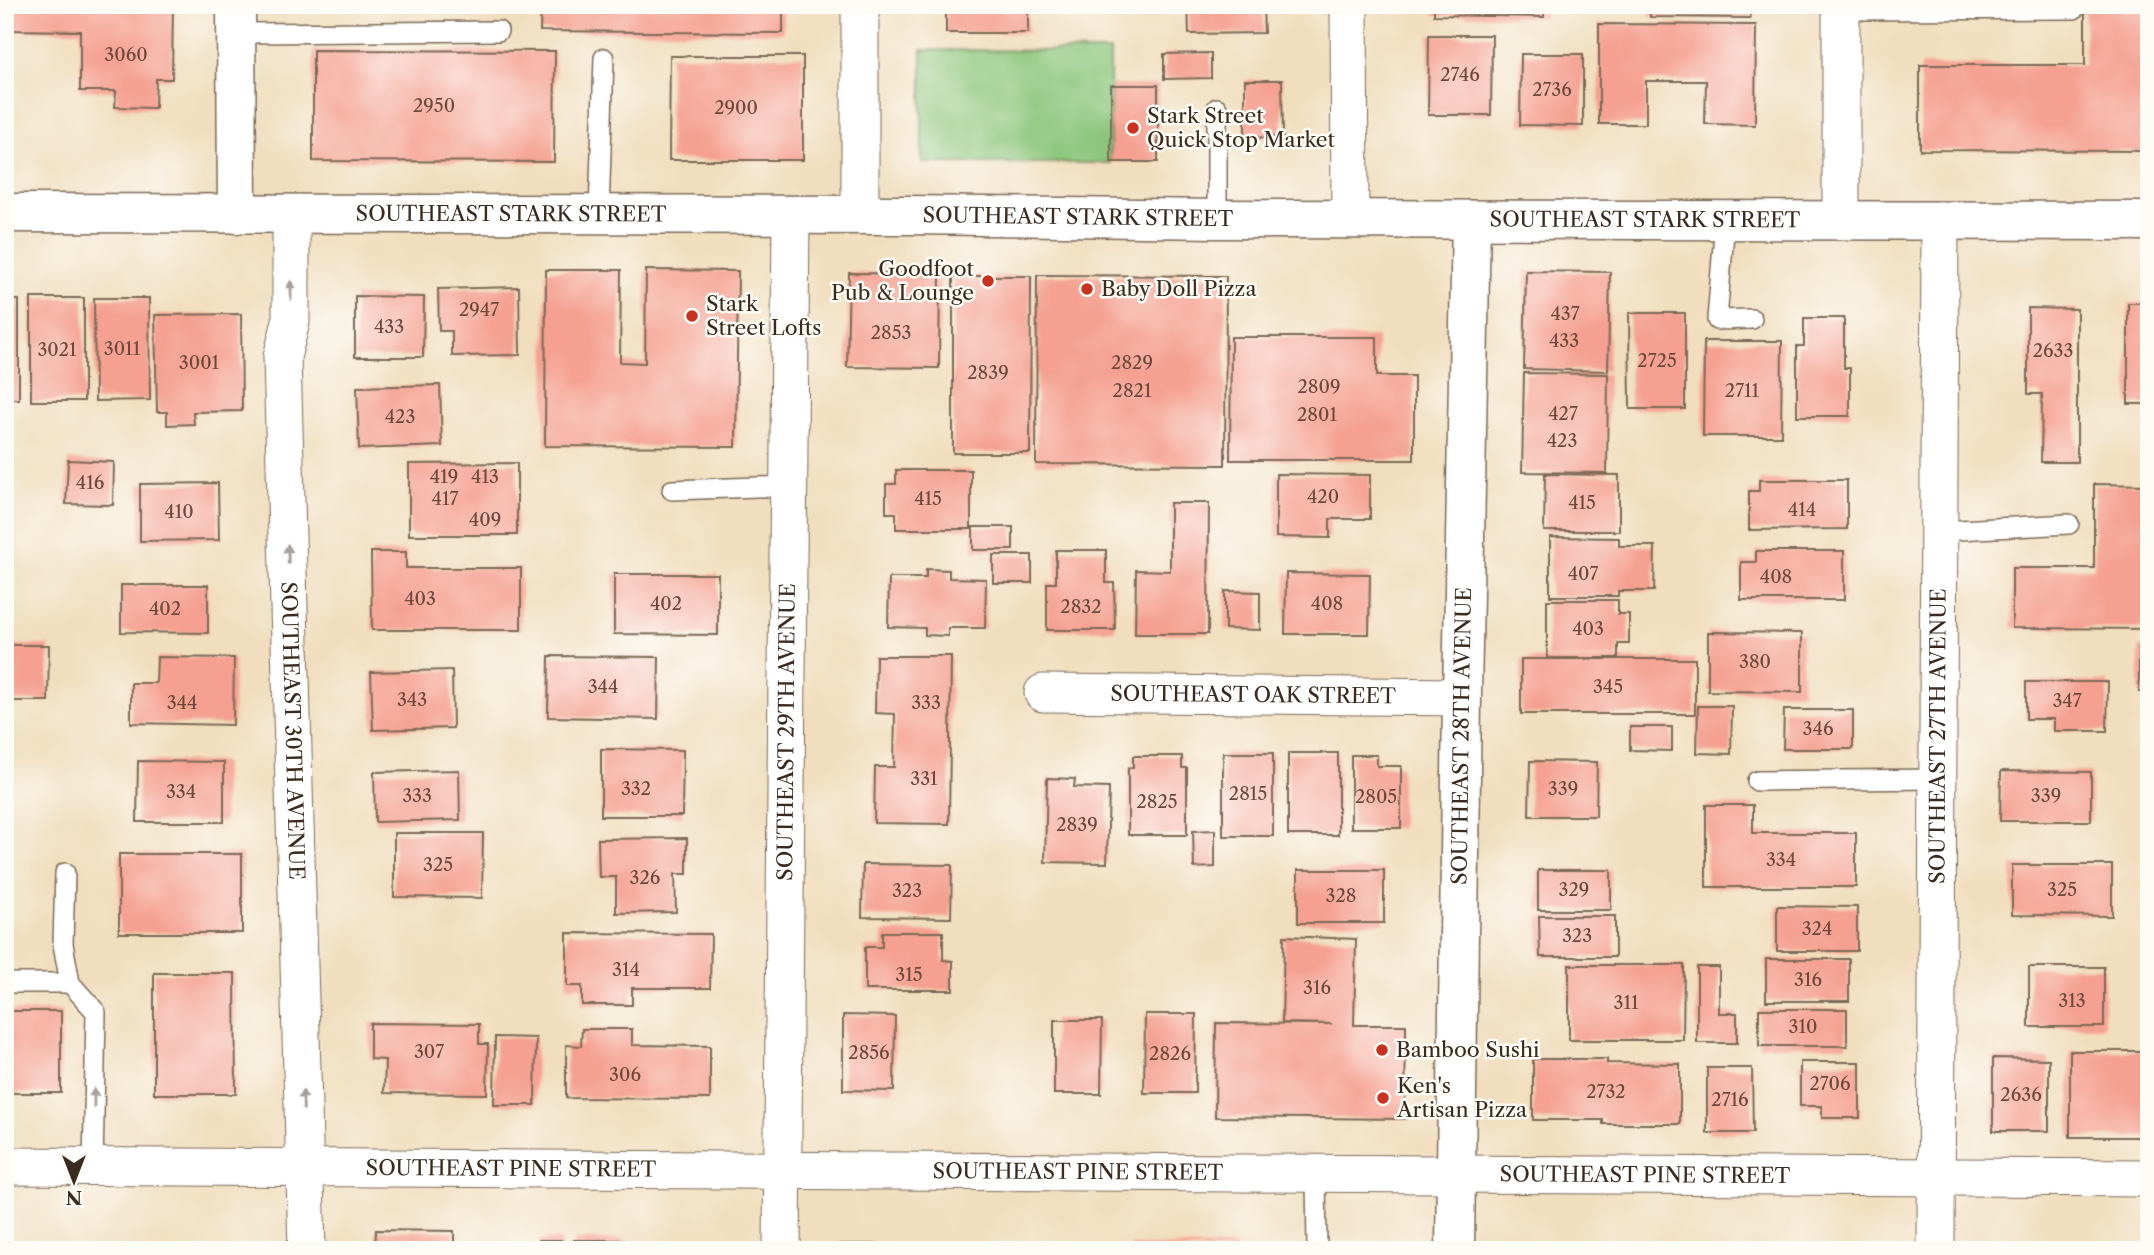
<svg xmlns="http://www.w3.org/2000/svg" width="2154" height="1255" font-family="'Libre Caslon Text',serif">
<rect width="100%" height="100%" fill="#fdfcf7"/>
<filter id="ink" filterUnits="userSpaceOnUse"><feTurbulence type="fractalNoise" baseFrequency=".0143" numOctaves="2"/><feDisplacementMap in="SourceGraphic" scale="14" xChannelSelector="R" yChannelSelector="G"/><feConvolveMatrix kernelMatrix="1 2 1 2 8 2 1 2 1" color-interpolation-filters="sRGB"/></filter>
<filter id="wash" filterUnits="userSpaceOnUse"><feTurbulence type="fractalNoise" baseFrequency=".00686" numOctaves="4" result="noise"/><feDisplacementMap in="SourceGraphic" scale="28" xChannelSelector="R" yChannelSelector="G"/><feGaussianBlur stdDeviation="1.57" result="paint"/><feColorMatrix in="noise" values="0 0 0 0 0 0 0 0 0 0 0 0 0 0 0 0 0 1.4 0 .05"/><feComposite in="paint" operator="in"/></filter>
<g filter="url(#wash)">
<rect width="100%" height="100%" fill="#f1debe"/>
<path fill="#8cc67b" stroke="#64784c" stroke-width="2" d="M922,50L1110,51V163H922Z"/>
<g id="blocks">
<g fill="#f5a091">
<path d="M5,5H173L172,79H156L155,108L115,107L116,91H80V31L5,30Z"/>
<path d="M541,5H783V33L540,31Z"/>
<rect x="946" y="5" width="82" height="28"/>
<path d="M1188,5H1263L1264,33L1189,34Z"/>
<path d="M1434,5H1544V17L1434,15Z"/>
<path d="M1650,5H1750V18L1650,17Z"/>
<path d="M2085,5H2149V151L1920,150V65H2085Z"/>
<path d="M1599,24L1756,25L1755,125L1705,124L1706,81H1646V124H1599Z"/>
<path d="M1429,35H1492L1491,115H1428Z"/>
<path d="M313,50L555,51L554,162L313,161Z"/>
<path d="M1211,53V78L1164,79V54Z"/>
<path d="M1521,54H1583V126L1520,125Z"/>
<path d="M670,56H803V160H669Z"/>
<path d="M1245,80H1282L1283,137L1245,138Z"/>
<rect x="1111" y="85" width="47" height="77"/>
<path d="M546,270H621L620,362L645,363L646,270L738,271L736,447L545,446Z"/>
<path d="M1526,271L1610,272L1608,371L1524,369Z"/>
<path d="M849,273L940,274L939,368L847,367Z"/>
<path d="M1037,275L1226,276L1225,465L1036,464Z"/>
<path d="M953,276H1031L1030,453H953Z"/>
<path d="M519,287L520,355L452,356V331H439L438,289Z"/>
<path d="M355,296L424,297L423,357H355Z"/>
<rect x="31" y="298" width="53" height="103"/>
<path d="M94,298H149L150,400L95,401Z"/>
<rect x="5" y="300" width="14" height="99"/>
<rect x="2128" y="303" width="21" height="101"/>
<path d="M2028,308L2077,309V462H2041L2042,394H2028Z"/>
<path d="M1629,313H1685V409H1630Z"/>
<path d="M241,314L242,411L193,412L194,424L167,425V412H157L155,315Z"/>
<path d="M1804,318H1844V368H1850V416H1797V346H1804Z"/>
<path d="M1231,337H1377V376H1414V460H1230Z"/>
<path d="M1704,341H1782L1781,436H1703Z"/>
<path d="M1524,373L1608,374L1607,473L1522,472Z"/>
<path d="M440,385L442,446L359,449L357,387Z"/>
<path d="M68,460L114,462L113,505L66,504Z"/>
<path d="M517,463V535H409V464Z"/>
<path d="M896,470H971V529H896V513H886V484H896Z"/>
<path d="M1276,474L1370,475V519H1330V538L1276,537Z"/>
<path d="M1545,474L1619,475V531H1544Z"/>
<path d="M1759,480H1847V529L1749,530V491H1759Z"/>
<path d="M218,483L219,540L140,541V484Z"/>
<path d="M2094,484L2149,485V629L2012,628V568H2094Z"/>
<path d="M1170,503H1209L1208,634H1135L1136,570L1170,571Z"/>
<rect x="973" y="527" width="40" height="23"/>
<path d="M1550,537L1619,538V546H1655L1654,591H1618V596H1550Z"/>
<path d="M1056,550H1106V583H1114L1115,630H1047V583H1056Z"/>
<path d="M1756,551H1844V600H1741V562H1756Z"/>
<path d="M371,552H406V568H521V630H372Z"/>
<rect x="993" y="555" width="39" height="28"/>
<path d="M926,569L949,570V578L986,579L985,628H948V636L925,635V628L888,627L889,578H926Z"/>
<path d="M1286,573L1370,574L1369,634H1285Z"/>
<path d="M614,574H718V635L614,634Z"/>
<path d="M121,585H208V633L121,632Z"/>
<path d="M1225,591L1260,592V630L1225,629Z"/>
<path d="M1547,600H1618V614H1629V644H1618V658H1547Z"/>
<path d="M1708,632L1802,633V692L1708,691Z"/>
<path d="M5,645H49L48,701H5Z"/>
<rect x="2139" y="647" width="10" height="45"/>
<path d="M549,656L659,657L658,719L548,717Z"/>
<path d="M876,656H951L949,824L874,823L875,767H894L895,714L875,713Z"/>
<path d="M157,657L234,658L233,725L131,723V683H156Z"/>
<rect x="1521" y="659" width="174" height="55"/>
<path d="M452,670L453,728L373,730L371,672Z"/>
<path d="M2026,682H2108L2107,731H2054V719H2026Z"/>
<path d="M1698,706H1732L1731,754L1697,753Z"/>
<path d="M1784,710H1853V749H1783Z"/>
<path d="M1630,727H1672V751L1630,750Z"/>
<path d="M601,749L683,750L682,816H601Z"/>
<rect x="1223" y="753" width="50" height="83"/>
<rect x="1288" y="753" width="50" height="82"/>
<path d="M1351,755H1377V766H1401V828H1351Z"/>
<path d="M1133,756H1182V768H1187V835H1128V768H1133Z"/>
<path d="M138,761L224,762V822H137Z"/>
<path d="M1530,761L1597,762L1596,816H1529Z"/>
<path d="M459,770L460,820L375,822L374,772Z"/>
<path d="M2001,771L2091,772V821H2000Z"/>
<path d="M1047,778L1075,779L1074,787L1109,788L1107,863L1045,862Z"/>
<path d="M1706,805H1753V833H1856V887H1706Z"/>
<path d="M1215,830V867L1194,868L1193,831Z"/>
<path d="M394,833H483L482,898L394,897Z"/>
<path d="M687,838V874H675L676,912L616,913V877H599L598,839Z"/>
<rect x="119" y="854" width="123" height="79"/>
<path d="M863,864L952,865L951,918L862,917Z"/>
<path d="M2012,865H2112V916L2012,915Z"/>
<rect x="1298" y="870" width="86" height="53"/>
<rect x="1538" y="870" width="73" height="40"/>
<path d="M1777,906L1857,907V951H1777Z"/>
<path d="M1539,916H1615V957H1540Z"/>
<path d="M882,932H943V960L953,961V990H865V947H882Z"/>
<path d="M567,933L711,934L710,988H632V1005H582V986H567Z"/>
<path d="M1284,936L1356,939L1354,1025H1406L1405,1119L1215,1117L1216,1023L1332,1024L1282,1023Z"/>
<rect x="1766" y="959" width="83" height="42"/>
<path d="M1569,965H1684L1683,1040H1569Z"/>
<path d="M1697,967H1719V1013H1737V1043H1697Z"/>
<rect x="2029" y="967" width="75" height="60"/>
<path d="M154,973H235L236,1094H154Z"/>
<rect x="1759" y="1009" width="88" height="37"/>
<rect x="5" y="1011" width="56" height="82"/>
<path d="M1145,1014H1196L1195,1093H1144Z"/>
<path d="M843,1015L895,1016L894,1091L843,1090Z"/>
<path d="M1054,1020H1102L1101,1094H1054Z"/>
<path d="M370,1023L479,1024V1044H488L487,1094L384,1093L385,1060L370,1059Z"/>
<path d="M582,1029H632V1045L710,1046V1099L566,1098V1045L581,1046Z"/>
<path d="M495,1037L536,1038L535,1105H494Z"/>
<rect x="2070" y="1051" width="79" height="86"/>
<path d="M1993,1058L2049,1059V1131H1993Z"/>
<path d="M1533,1059H1607V1063L1680,1064V1124H1603V1120H1533Z"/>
<path d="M1800,1062H1860V1118H1822V1106H1800Z"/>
<path d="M1707,1068H1752L1753,1133H1707Z"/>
<path d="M376,1230L454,1231V1250H375Z"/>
<rect x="539" y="1240" width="22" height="10"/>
<rect x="574" y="1240" width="50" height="10"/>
<rect x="839" y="1244" width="48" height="6"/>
<path d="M1131,1246L1235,1247V1250H1131Z"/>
<rect x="88" y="1247" width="51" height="3"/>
<rect x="641" y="1247" width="59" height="3"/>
</g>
</g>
</g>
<g filter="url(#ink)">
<use href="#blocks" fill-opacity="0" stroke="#7b6956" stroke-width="2"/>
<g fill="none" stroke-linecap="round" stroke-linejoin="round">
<g stroke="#7b6956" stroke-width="22">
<g id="lane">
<path d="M1841,10L2074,9"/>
<path d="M236,33L498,31"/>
<path d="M1217,108V219"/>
<path d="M599,214L604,58"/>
<path d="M1725,220L1717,320L1752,319"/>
<path d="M672,490L789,486"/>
<path d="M1939,531L2069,524"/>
<path d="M1757,781L1938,779"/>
<path d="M65,873L63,944L70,983L96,1012L93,1167"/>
<path d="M5,983H70"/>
<path d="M1316,1174L1317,1250"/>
</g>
</g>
<g stroke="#7b6956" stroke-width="39">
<g id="street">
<path d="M1349,5L1350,219"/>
<path id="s1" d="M291,214V322L282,357L307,1250"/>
<path d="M860,215V5"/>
<path d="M1841,220V5"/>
<path id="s2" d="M1043,693L1462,697"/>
<path id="s3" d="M5,1166L2149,1178"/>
<path id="s4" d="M782,1250L791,215"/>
<path id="s5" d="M1936,1250L1940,220"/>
</g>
</g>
<g stroke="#7b6956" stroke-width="41">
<g id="secondary">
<path d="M236,5L237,214"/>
<path id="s6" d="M5,213L907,215L1217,219L2149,221"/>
<path id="s7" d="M1455,1250L1462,697L1471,220"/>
</g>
</g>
<use href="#lane" stroke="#fff" stroke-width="19"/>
<use href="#street" stroke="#fff" stroke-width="37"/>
<use href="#secondary" stroke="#fff" stroke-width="38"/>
</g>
<defs><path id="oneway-solid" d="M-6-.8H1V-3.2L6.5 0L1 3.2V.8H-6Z" transform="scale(1.75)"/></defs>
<g fill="#a79f9a">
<use href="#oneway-solid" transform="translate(291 290) rotate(-90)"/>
<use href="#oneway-solid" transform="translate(288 554) rotate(-92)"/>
<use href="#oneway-solid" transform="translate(94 1098) rotate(-89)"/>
<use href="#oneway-solid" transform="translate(303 1100) rotate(-92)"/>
</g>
</g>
<g fill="#c8321e" stroke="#fdfcf7" stroke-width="2.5">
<circle cx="1133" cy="128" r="7"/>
<circle cx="988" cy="281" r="7"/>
<circle cx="1087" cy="289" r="7"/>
<circle cx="692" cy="316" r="7"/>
<circle cx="1382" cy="1050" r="7"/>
<circle cx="1383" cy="1098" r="7"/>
</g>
<g text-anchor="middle" stroke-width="5" stroke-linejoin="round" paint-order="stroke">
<g font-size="18" fill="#6a483b">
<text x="126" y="61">3060</text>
<text x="1460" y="81">2746</text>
<text x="1552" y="96">2736</text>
<text x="434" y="112">2950</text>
<text x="736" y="114">2900</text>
<text x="479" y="316">2947</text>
<text x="1565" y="320">437</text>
<text x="389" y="333">433</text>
<text x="891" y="339">2853</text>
<text x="1564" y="347">433</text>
<text x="122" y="355">3011</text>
<text x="57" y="356">3021</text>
<text x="2053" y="357">2633</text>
<text x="1657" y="367">2725</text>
<text x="199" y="369">3001</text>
<text x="1132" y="369">2829</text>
<text x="988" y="379">2839</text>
<text x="1319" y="393">2809</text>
<text x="1132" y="397">2821</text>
<text x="1742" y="397">2711</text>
<text x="1563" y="420">427</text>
<text x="1317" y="421">2801</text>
<text x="400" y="423">423</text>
<text x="1562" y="447">423</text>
<text x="444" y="483">419</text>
<text x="485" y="483">413</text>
<text x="90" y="489">416</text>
<text x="1323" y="503">420</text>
<text x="445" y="505">417</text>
<text x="928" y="505">415</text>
<text x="1582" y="509">415</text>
<text x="1802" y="516">414</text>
<text x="179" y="518">410</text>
<text x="485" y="526">409</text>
<text x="1583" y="580">407</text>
<text x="1776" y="583">408</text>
<text x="420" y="605">403</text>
<text x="666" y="610">402</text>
<text x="1327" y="610">408</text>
<text x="1081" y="613">2832</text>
<text x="165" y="615">402</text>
<text x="1588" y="635">403</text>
<text x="1755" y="668">380</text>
<text x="603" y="693">344</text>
<text x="1608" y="693">345</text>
<text x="412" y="706">343</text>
<text x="2067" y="707">347</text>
<text x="182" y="709">344</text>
<text x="926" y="709">333</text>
<text x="1818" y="735">346</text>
<text x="924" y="785">331</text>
<text x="636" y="795">332</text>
<text x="1563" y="795">339</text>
<text x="181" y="798">334</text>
<text x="1248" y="800">2815</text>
<text x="417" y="802">333</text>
<text x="2046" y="802">339</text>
<text x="1376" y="803">2805</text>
<text x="1157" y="808">2825</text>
<text x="1077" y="831">2839</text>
<text x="1781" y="866">334</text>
<text x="438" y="871">325</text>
<text x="645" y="884">326</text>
<text x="1574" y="896">329</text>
<text x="2062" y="896">325</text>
<text x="907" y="897">323</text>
<text x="1341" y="902">328</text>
<text x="1817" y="935">324</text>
<text x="1577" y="942">323</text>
<text x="626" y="976">314</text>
<text x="909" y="981">315</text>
<text x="1808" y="986">316</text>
<text x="1317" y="994">316</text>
<text x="2072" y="1007">313</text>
<text x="1626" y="1009">311</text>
<text x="1803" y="1033">310</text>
<text x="429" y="1058">307</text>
<text x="869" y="1059">2856</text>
<text x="1170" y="1060">2826</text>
<text x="625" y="1081">306</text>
<text x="1830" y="1090">2706</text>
<text x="1606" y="1098">2732</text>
<text x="2021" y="1101">2636</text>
<text x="1730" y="1106">2716</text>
</g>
<g font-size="21" fill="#3b2a1e" stroke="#fdfcf7" text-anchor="start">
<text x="1147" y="123">Stark Street<tspan x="1147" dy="24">Quick Stop Market</tspan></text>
<text x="974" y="276" text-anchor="end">Goodfoot<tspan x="974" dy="24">Pub &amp; Lounge</tspan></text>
<text x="1101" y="296">Baby Doll Pizza</text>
<text x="706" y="311">Stark<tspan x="706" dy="24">Street Lofts</tspan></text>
<text x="1396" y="1057">Bamboo Sushi</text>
<text x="1397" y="1093">Ken's<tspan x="1397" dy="24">Artisan Pizza</tspan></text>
</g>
<g font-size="21" fill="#3b2a1e" stroke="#fdfcf7">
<text dy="7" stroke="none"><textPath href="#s6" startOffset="506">SOUTHEAST STARK STREET</textPath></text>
<text dy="7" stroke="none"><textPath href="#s6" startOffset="1073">SOUTHEAST STARK STREET</textPath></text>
<text dy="7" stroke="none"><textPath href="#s6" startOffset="1640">SOUTHEAST STARK STREET</textPath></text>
<text dy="7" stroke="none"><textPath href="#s2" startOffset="210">SOUTHEAST OAK STREET</textPath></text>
<text dy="7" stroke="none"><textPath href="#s1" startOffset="518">SOUTHEAST 30TH AVENUE</textPath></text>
<text dy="7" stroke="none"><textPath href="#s4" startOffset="518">SOUTHEAST 29TH AVENUE</textPath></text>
<text dy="7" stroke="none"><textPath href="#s7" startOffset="514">SOUTHEAST 28TH AVENUE</textPath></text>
<text dy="7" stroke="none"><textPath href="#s5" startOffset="514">SOUTHEAST 27TH AVENUE</textPath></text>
<text dy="7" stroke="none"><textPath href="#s3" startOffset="506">SOUTHEAST PINE STREET</textPath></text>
<text dy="7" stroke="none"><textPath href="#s3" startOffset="1073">SOUTHEAST PINE STREET</textPath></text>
<text dy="7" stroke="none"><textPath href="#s3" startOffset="1640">SOUTHEAST PINE STREET</textPath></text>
</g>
</g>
<rect width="2154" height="1255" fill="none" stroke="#fdfcf7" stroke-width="28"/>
<g transform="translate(74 1181) rotate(180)" stroke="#fdfcf7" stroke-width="5" paint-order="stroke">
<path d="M0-5L12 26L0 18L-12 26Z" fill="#3b2a1e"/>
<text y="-10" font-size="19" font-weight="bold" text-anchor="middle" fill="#3b2a1e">N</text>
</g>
</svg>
